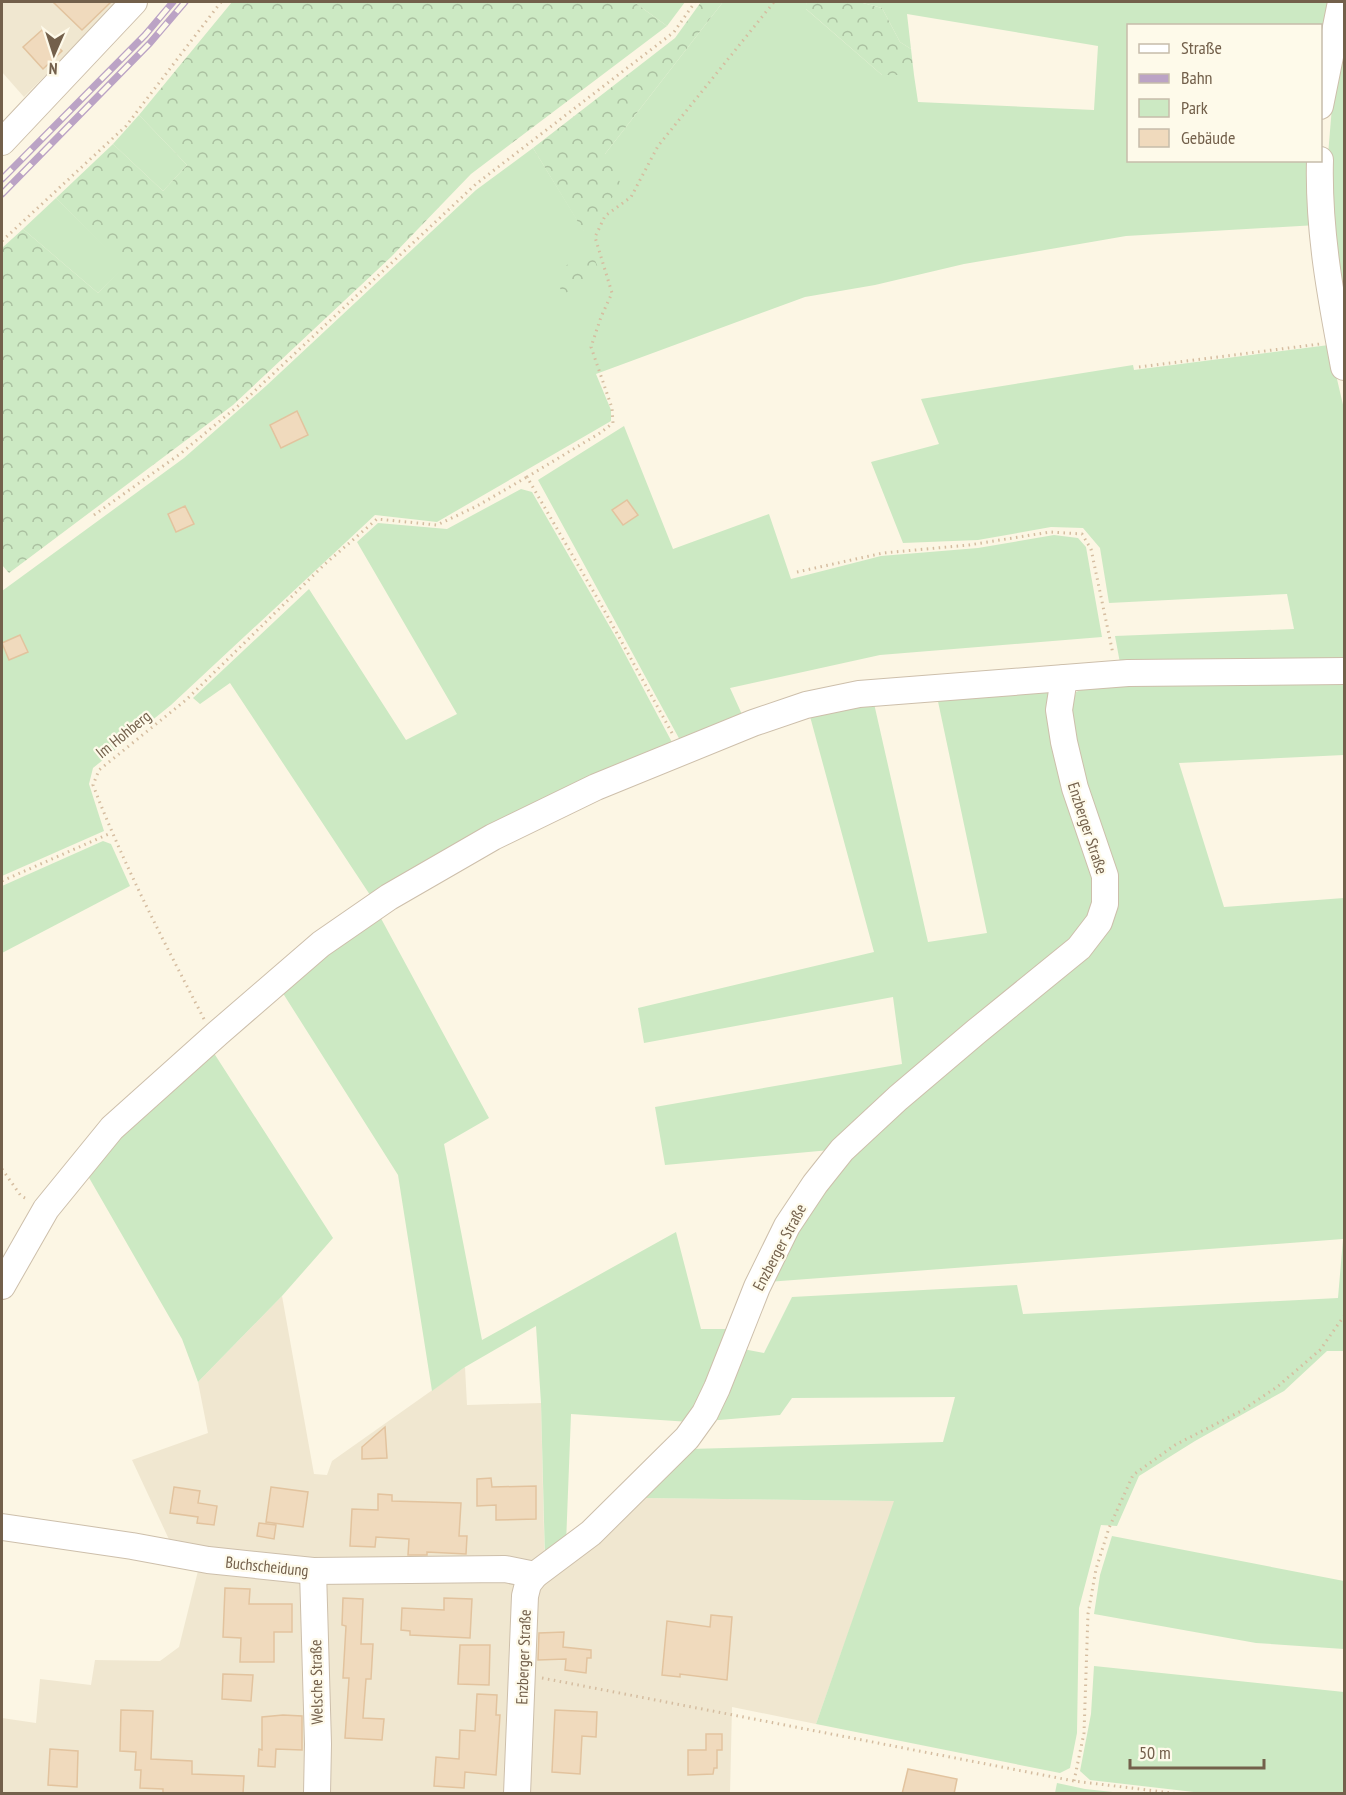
<svg xmlns="http://www.w3.org/2000/svg" width="1346" height="1795" font-family="'PT Sans Narrow',sans-serif">
<defs>
<pattern id="forest-crowns" width="20" height="18" patternUnits="userSpaceOnUse" patternTransform="scale(1.5)"><rect width="20" height="18" fill="#cce9c3"/><path d="M2 6a3 3 0 1 1 6 0M12 15a3 3 0 1 1 6 0" fill="none" stroke="#aac0a0"/></pattern>
</defs>
<rect width="100%" height="100%" fill="#fcf6e4"/>
<g fill="#f0e7d0">
<path d="M2,2H117L24,97L2,72Z"/>
<path d="M282,1296L314,1474L327,1475L332,1461L465,1367L467,1405L541,1403L545,1576L644,1498L895,1501L816,1724L732,1707L730,1793H2V1718L36,1723L40,1679L91,1685L95,1660L160,1661L179,1647L202,1555L173,1548L132,1460L208,1433L198,1382Z"/>
</g>
<g fill="#cce9c3">
<path d="M634,2H685L667,26Z"/>
<path d="M723,2H807L806,9L882,75H914L918,102L1094,110L1098,46L907,14L911,49L900,42L882,8L859,2H1336L1321,72L1320,26H1128V160L1313,161L1317,225L1126,236L964,264L875,285L805,297L596,374L611,410V421L437,522L375,515L171,705L93,768L89,784L104,831L2,876V591L184,458L266,386L476,190L533,148L584,231L605,154Z"/>
<path d="M1344,14V334L1326,180L1336,57Z"/>
<path d="M139,115L187,165L163,191L113,144Z"/>
<path d="M56,198L125,266L98,293L23,229Z"/>
<path d="M1329,345L1344,409V661L1120,663L1115,636L1294,629L1287,594L1109,603L1100,548L1083,528L1051,527L978,540L903,543L871,462L939,444L921,399L1133,365L1134,370Z"/>
<path d="M624,426L673,549L769,514L791,579L881,556L978,548L1054,535L1078,538L1086,547L1102,637L880,655L730,688L745,721L681,742L538,480Z"/>
<path d="M521,489L532,492L618,641L674,746L374,901L230,683L200,704L193,698L309,589L406,740L457,714L357,542L378,523L447,529Z"/>
<path d="M1344,678V755L1179,763L1224,907L1344,898V1351H1327L1284,1391L1195,1441L1139,1476L1117,1526L1101,1525L1079,1608L1077,1733L1070,1768L1060,1773L816,1724L894,1501L644,1498L689,1449L943,1442L955,1397L792,1398L780,1415L707,1421L743,1349L764,1353L792,1297L1017,1285L1023,1314L1338,1298L1343,1239L767,1282L811,1199L859,1141L1104,934L1069,717L1076,692L1099,682Z"/>
<path d="M1044,684L1051,693L1098,894L1089,923L830,1150L665,1165L655,1107L902,1064L893,997L644,1043L638,1008L874,952L808,709L873,699L928,942L987,933L936,692Z"/>
<path d="M103,841L111,844L130,886L2,953V886Z"/>
<path d="M377,911L489,1118L444,1144L482,1340L676,1232L701,1329H731L690,1422L571,1414L566,1544L545,1560L541,1403L536,1326L465,1367L432,1391L398,1175L279,987Z"/>
<path d="M210,1047L333,1238L282,1296L198,1382L182,1339L84,1169Z"/>
<path d="M1112,1536L1344,1581V1649L1256,1643L1094,1614L1100,1575Z"/>
<path d="M1094,1666L1344,1692V1793L1211,1794L1090,1780L1080,1771L1091,1714Z"/>
<path d="M1057,1783L1085,1789L1122,1793H1055Z"/>
</g>
<g fill="url(#forest-crowns)">
<path d="M232,2H634L667,26L471,174L391,257L233,405L9,573L2,565V248L23,229L98,293L124,266L56,198L113,144L163,191L187,165L139,115Z"/>
<path d="M701,2H723L605,154L621,184L593,227L584,232L533,148L675,38Z"/>
<path d="M807,2H859L882,8L900,42L911,49L914,75H882L805,8Z"/>
<path d="M592,253L602,277L563,294L552,272Z"/>
</g>
<g fill="#f0dabd" stroke="#e2c39e" stroke-width="1.5">
<path d="M53,2H111L82,30Z"/>
<path d="M42,30L62,51L43,69L23,47Z"/>
<path d="M297,411L308,435L281,448L270,425Z"/>
<path d="M627,500L638,515L623,525L612,510Z"/>
<path d="M185,506L194,524L176,532L168,514Z"/>
<path d="M20,635L28,652L9,660L2,643Z"/>
<path d="M385,1427L387,1458L362,1459V1447Z"/>
<path d="M491,1478L492,1487L536,1486V1519L496,1520V1505L477,1506V1479Z"/>
<path d="M174,1487L200,1491L198,1503L217,1506L214,1525L197,1523L198,1517L170,1513Z"/>
<path d="M271,1487L308,1492L303,1527L266,1522Z"/>
<path d="M378,1494L392,1495V1501L461,1503L459,1536H467L466,1554L427,1552V1555H408L409,1539L376,1537L375,1547L350,1546L352,1509L378,1510Z"/>
<path d="M259,1523L276,1525L274,1539L257,1536Z"/>
<path d="M225,1588L250,1589L249,1604H292V1632H274V1662H240L241,1638L223,1637Z"/>
<path d="M343,1598L363,1599L361,1644H373L371,1679H366L363,1718L384,1719L382,1740L345,1738L349,1678H343L346,1626L342,1625Z"/>
<path d="M444,1598L472,1599L470,1638L410,1635V1631L401,1630L402,1608L444,1610Z"/>
<path d="M711,1615L732,1617L727,1680L680,1674V1677L662,1675L667,1621L710,1627Z"/>
<path d="M564,1632L563,1647L591,1650V1658H587L586,1673L565,1670L566,1659L538,1660L539,1633Z"/>
<path d="M460,1645H490L489,1685L458,1684Z"/>
<path d="M223,1674L253,1675L251,1701L222,1699Z"/>
<path d="M477,1694L497,1695L496,1715H500L496,1775L465,1772L464,1788L434,1786L436,1757L459,1759L460,1730L475,1731Z"/>
<path d="M121,1710L153,1711L151,1759L192,1761V1774L244,1776L243,1794H163V1789L140,1788L141,1770H135L136,1752L120,1751Z"/>
<path d="M555,1710L597,1712L596,1737L582,1736L580,1774L552,1772Z"/>
<path d="M283,1715L302,1716V1750L276,1749L275,1767L258,1766L259,1749L262,1750V1717Z"/>
<path d="M706,1734H722V1750H717V1768H714L713,1774L688,1775V1750H706Z"/>
<path d="M50,1749L78,1751L77,1787L48,1785Z"/>
<path d="M908,1769L957,1779L954,1794H902Z"/>
</g>
<g fill="none" stroke-linecap="round" stroke-linejoin="round">
<g stroke="#cdbfab" stroke-width="28">
<g id="minor">
<path d="M1320,106L1341,2"/>
<path d="M2,142L134,2"/>
<path d="M1320,160C1318,230 1331,299 1344,367"/>
<path d="M2,1286L46,1209L112,1128L218,1033L321,944L389,897L493,837L596,787L753,723L806,705L859,694L1128,673L1344,671"/>
<path d="M2,1527L132,1546L208,1560L313,1571L505,1569L535,1575"/>
<path d="M313,1571L318,1744L317,1794"/>
<path d="M517,1794L525,1596L528,1584L535,1575L591,1533L687,1438L705,1413L717,1388L757,1287L787,1226L815,1184L842,1150L898,1098L977,1031L1079,948L1099,922L1105,904V876L1075,788L1064,742L1059,710L1064,678"/>
</g>
</g>
<g stroke="#d5bda0" stroke-width="3" stroke-dasharray="1.5 4.5" stroke-linecap="butt">
<path d="M2,241L126,126L221,2"/>
<path d="M1139,367L1320,344"/>
<path d="M94,515L180,454L244,401L476,184L674,32L695,2"/>
<path d="M797,572L883,553L969,545L1050,532L1082,534L1091,549L1113,654"/>
<path d="M672,733L603,608L527,477L600,433L613,423L612,408L591,347L601,317L612,293L595,237L605,216L631,197L658,146L774,2"/>
<path d="M2,881L111,833"/>
<path d="M204,1019C164,942 124,866 93,785L99,770L186,700L325,564L377,519L437,525L477,506L527,477"/>
<path d="M2,1169L21,1196L27,1199"/>
<path d="M542,1678L1074,1781L1180,1794"/>
<path d="M1074,1781L1084,1733L1088,1614L1096,1569L1109,1528L1133,1475L1175,1445L1241,1411L1277,1387L1320,1350L1344,1316"/>
</g>
<use href="#minor" stroke="#fff" stroke-width="26"/>
<g stroke="#bba3c5" stroke-width="7">
<g id="rail">
<path d="M2,179L145,35L173,2"/>
<path d="M2,194L150,43L185,2"/>
</g>
</g>
<use href="#rail" stroke="#fefaea" stroke-width="4.5" stroke-dasharray="14" stroke-linecap="butt"/>
</g>
<g text-anchor="middle" stroke-width="4.5" stroke-linejoin="round" paint-order="stroke">
<g font-size="16" fill="#73604b" stroke="#fefaea">
<text transform="translate(123 734) rotate(-39)" y="6">Im Hohberg</text>
<text transform="translate(1088 828) rotate(72)" y="6">Enzberger Straße</text>
<text transform="translate(779 1247) rotate(-62)" y="6">Enzberger Straße</text>
<text transform="translate(267 1566) rotate(6)" y="6">Buchscheidung</text>
<text transform="translate(523 1657) rotate(-88)" y="6">Enzberger Straße</text>
<text transform="translate(316 1682) rotate(-91)" y="6">Welsche Straße</text>
</g>
</g>
<rect width="1346" height="1795" fill="none" stroke="#73604b" stroke-width="6"/>
<rect x="1127" y="24" width="195" height="138" fill="#fefaea" stroke="#c6bcaa" stroke-width="1.5"/>
<rect x="1139" y="44" width="30" height="9" fill="#ffffff" stroke="#c6bcaa" stroke-width="1.5"/>
<text x="1181" y="54" font-size="18" fill="#73604b">Straße</text>
<rect x="1139" y="74" width="30" height="9" fill="#bba3c5" stroke="#c6bcaa" stroke-width="1.5"/>
<text x="1181" y="84" font-size="18" fill="#73604b">Bahn</text>
<rect x="1139" y="99" width="30" height="18" fill="#cce9c3" stroke="#c6bcaa" stroke-width="1.5"/>
<text x="1181" y="114" font-size="18" fill="#73604b">Park</text>
<rect x="1139" y="129" width="30" height="18" fill="#f0dabd" stroke="#c6bcaa" stroke-width="1.5"/>
<text x="1181" y="144" font-size="18" fill="#73604b">Gebäude</text>
<g transform="translate(54 54) rotate(183)" stroke="#fefaea" stroke-width="4.5" paint-order="stroke">
<path d="M0-4.5L10 22L0 15L-10 22Z" fill="#73604b"/>
<text y="-9" font-size="16" font-weight="bold" text-anchor="middle" fill="#73604b">N</text>
</g>
<path d="M1130 1759v9h134v-9" fill="none" stroke="#73604b" stroke-width="3"/>
<text x="1139" y="1759" font-size="18" fill="#73604b" stroke="#fefaea" stroke-width="4.5" paint-order="stroke">50 m</text>
</svg>
